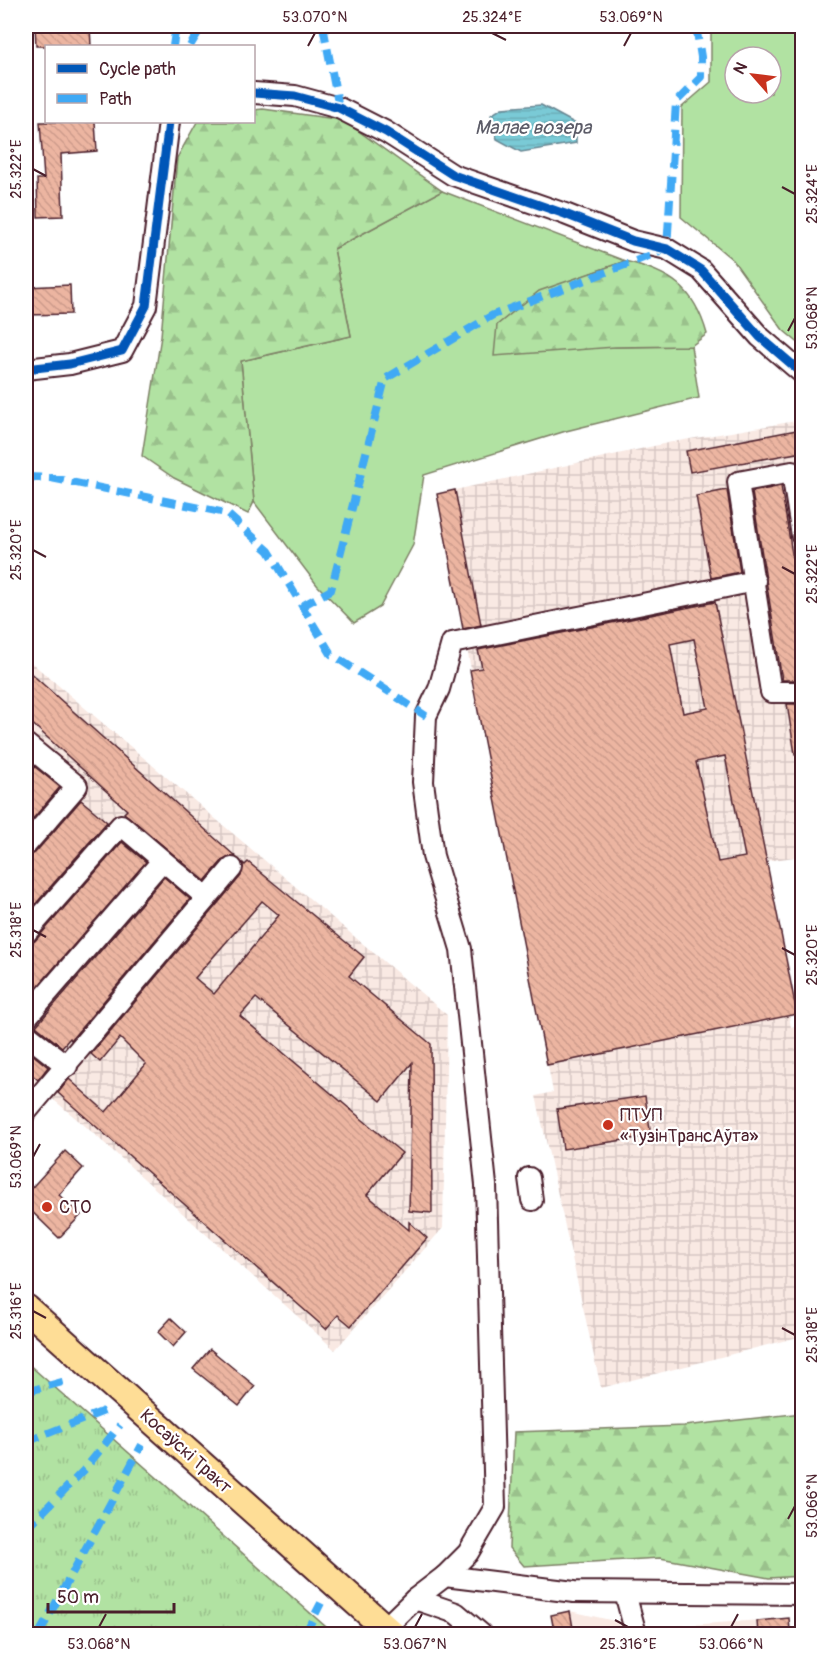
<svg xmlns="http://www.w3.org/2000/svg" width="828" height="1660" font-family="Pangolin,sans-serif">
<defs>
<pattern id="industrial-grid" width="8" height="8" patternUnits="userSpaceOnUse" patternTransform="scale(1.5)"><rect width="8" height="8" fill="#f9e9e3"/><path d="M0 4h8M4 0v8" fill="none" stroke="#d7c7c3"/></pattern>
<pattern id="forest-firs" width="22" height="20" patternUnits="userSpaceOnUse" patternTransform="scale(1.5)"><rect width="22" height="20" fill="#b1e2a2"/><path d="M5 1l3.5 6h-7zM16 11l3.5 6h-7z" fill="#9ac18c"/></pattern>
<pattern id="park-tufts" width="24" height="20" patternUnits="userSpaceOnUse" patternTransform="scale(1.5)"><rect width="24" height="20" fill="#b1e2a2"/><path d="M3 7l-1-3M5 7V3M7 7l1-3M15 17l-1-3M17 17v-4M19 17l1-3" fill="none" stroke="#9ac18c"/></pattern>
<pattern id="water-rules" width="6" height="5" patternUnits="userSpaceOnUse" patternTransform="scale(1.5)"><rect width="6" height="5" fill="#7acad6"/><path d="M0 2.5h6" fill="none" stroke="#6badb8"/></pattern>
<pattern id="building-back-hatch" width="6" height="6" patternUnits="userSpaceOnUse" patternTransform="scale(1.5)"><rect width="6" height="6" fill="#ecb5a1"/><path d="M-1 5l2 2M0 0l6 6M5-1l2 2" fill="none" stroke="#cc9b8b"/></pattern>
</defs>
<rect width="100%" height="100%" fill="#fff"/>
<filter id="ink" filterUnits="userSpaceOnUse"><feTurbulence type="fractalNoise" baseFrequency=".0167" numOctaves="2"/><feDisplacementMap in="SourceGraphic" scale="12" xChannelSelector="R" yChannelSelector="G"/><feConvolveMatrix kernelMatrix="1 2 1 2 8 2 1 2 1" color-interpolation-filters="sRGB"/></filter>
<g filter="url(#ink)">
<path fill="#f9e9e3" d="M570,1611L646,1628L789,1618L791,1634H555L551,1615Z"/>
<g fill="url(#industrial-grid)">
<path d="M802,420V856L766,861L797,1014L789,1016L791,1027L802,1025V1336L601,1388L536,1096L553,1092L437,494L672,442Z"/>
<path d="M26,658L447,1015L443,1228L335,1350L84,1125L26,1077Z"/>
</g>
<g fill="#b1e2a2" stroke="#7e8066" stroke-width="1.5" fill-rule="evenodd">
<path d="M711,26H802V346L783,330L733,260L681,217L682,107L711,82ZM735,57H771V93H735Z"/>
<path d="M442,191L625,261L539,292L498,325L615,347L691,346L699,398L566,431L424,475L413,545L380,607L354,623L317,585L254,502L241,361L351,336L334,249Z"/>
</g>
<g fill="url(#forest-firs)" stroke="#7e8066" stroke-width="1.5">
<path d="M263,109L343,120L442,191L334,249L351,336L241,361L254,502L248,514L174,478L142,456L161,336L177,158L197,122H254V110Z"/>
<path d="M625,261C670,272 694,287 707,334L691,346L615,347L494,356L497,325L539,291Z"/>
<path d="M802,1413V1576L769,1578L660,1558L524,1566L509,1548L514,1432L684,1426Z"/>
</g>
<path fill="url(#park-tufts)" stroke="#7e8066" stroke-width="1.5" d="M26,1362L334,1634H26Z"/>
<path fill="url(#water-rules)" stroke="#678692" stroke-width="1.5" d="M541,105L576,124V143L521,152L497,139L491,115L502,108Z"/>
<g fill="url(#building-back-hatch)" stroke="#4a1f2b" stroke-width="1.5" fill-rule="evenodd">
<path d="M35,26H90L91,46H36Z"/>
<path d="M40,122H95L97,151L61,154L63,216L38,217L37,179H44Z"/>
<path d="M70,285L71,314L26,315V287Z"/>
<path d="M802,429V452L690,472L686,451Z"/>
<path d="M781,486L802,615V680H782L752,492Z"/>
<path d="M455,490L481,625L463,629L437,494Z"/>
<path d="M727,490L740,572L711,578L696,496Z"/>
<path d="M715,602L797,1014L547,1065L470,670L482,668L478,650ZM694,639L708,708L683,713L670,644ZM725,756L745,857L718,862L696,762Z"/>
<path d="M26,669L236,857L223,860L205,881L124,813L127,810L26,718Z"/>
<path d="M787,704H802V754H795Z"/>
<path d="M30,763L60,787L26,827V769Z"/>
<path d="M81,800L107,822L26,915V857L35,853Z"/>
<path d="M122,842L146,862L26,1000V945L35,941Z"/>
<path d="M248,862L364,957L349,976L431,1044L432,1213L409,1211L412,1063L381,1101L256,998L240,1016L402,1153L367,1195L409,1230V1222L427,1238L351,1326L338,1315L326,1329L58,1093L69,1079L106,1112L146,1064L120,1038L100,1062L91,1054L241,876L243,863L245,865ZM262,901L279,915L214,994L195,978Z"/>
<path d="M164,877L190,899L71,1040L70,1038L62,1047L36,1026Z"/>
<path d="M26,1049L48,1067L38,1080L26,1069Z"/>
<path d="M645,1096L651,1136L563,1149L557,1109Z"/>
<path d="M65,1151L83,1168L59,1195L81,1215L59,1238L26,1206V1194Z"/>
<path d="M171,1318L186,1332L173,1347L158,1332Z"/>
<path d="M210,1349L255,1386L239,1406L193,1369Z"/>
<path d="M570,1611L573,1628L554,1631L551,1615Z"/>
<path d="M789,1618L790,1630L758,1634L757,1621Z"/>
</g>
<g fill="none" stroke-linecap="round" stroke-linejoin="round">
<g stroke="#4a1f2b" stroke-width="24">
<g id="minor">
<path d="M254,93L295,96L339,108L386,132L453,175L565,214L633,241L667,249L701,270L760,337L802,373"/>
<path d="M26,369L70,364L122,351L146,306L169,122"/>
<path d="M802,536L792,472L738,482L771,692H802"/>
<path d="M26,744L77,786L26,845"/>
<path d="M26,933L121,825L207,898"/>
<path d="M26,1018L162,861"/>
<path d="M26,1034L67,1066"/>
<path d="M26,1112L232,868"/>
<path d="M529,1178L532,1200"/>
<path d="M445,1576L468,1553L495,1507L486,1185L461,949L433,856L423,782L426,716L439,689L452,643L755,581"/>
<path d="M625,1593L636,1634"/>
<path d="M415,1599L456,1613L481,1634"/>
<path d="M385,1628L415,1599L445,1576L574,1592L802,1594"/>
</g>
</g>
<g stroke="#4a1f2b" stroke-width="30">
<path id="major" d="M26,1308L392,1634"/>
</g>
<use href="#minor" stroke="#fff" stroke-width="20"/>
<use href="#major" stroke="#fedd96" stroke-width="26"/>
<g stroke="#3fa9f5" stroke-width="8" stroke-dasharray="15 8" stroke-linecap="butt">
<path d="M323,26L339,108"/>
<path d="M173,46L176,26"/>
<path d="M190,46L202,26"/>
<path d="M26,477L51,478L226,513L269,551L331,654L426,716"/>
<path d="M302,606L331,590L385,379L493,315L667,249L676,102L701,77V57L696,26"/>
<path d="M26,1392L69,1380"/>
<path d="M26,1442L104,1411"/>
<path d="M26,1529L85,1469L120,1425"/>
<path d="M39,1634L142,1445"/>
<path d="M305,1634L321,1603"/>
<path d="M346,1634L353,1631"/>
</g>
<g stroke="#fff" stroke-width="13">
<g id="cycleway">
<path d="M254,93L295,96L339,108L386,132L453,175L565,214L633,241L667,249L701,270L760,337L802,373"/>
<path d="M26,369L70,364L122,351L146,306L169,122"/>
</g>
</g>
<use href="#cycleway" stroke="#0057b8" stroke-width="9"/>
</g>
</g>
<path fill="none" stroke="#4a1f2b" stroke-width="2" d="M492,33L506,40M308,46L315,33M624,46L631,33M33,169L46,176M782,187L795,194M788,331L795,318M33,550L46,557M782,567L795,574M33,930L46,937M782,948L795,955M33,1157L40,1144M33,1311L46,1318M782,1328L795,1335M788,1519L795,1506M615,1620L628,1627M99,1627L106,1614M415,1627L422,1614M731,1627L738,1614"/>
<g fill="#c8321e" stroke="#fff" stroke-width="2">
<circle cx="608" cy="1125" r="6"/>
<circle cx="47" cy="1207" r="6"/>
</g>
<g text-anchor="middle" stroke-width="4.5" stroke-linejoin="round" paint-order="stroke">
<g font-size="18" fill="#4a1f2b" stroke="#fff" text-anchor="start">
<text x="620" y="1121">ПТУП<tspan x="620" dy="21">«ТузінТрансАўта»</tspan></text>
<text x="59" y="1213">СТО</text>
</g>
<g font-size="18" fill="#4a1f2b" stroke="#fff">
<text transform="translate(186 1451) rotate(42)" y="6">Косаўскі Тракт</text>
</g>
<g font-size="20" font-style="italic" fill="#5b5b67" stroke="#fff">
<text x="533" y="134">Малае возера</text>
</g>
</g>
<rect width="828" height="1660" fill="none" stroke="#fff" stroke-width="66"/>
<rect x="45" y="45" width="210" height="78" fill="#ffffff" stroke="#b7a5aa" stroke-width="1.5"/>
<rect x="57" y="64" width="30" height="9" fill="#0057b8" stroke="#b7a5aa" stroke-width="1.5"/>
<text x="99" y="75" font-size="18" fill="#4a1f2b">Cycle path</text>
<rect x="57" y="94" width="30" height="9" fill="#3fa9f5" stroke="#b7a5aa" stroke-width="1.5"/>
<text x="99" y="105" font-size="18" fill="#4a1f2b">Path</text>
<g transform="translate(753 75) rotate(298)"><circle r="28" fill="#ffffff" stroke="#b7a5aa" stroke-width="1.5"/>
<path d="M0-4.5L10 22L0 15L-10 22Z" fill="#c8321e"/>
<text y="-9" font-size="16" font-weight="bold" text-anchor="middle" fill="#4a1f2b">N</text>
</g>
<path d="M48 1603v9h126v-9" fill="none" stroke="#4a1f2b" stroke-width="3"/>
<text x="57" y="1603" font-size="18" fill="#4a1f2b" stroke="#ffffff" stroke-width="4.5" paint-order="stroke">50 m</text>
<rect x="33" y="33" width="762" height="1594" fill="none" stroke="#4a1f2b" stroke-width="2"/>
<g font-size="15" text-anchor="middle" fill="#4a1f2b">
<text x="315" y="22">53.070°N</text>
<text x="492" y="22">25.324°E</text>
<text x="631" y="22">53.069°N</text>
<text transform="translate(16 169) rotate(-90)" y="5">25.322°E</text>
<text transform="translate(812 194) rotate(-90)" y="5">25.324°E</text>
<text transform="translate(812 318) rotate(-90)" y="5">53.068°N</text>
<text transform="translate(16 550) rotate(-90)" y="5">25.320°E</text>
<text transform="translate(812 574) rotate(-90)" y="5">25.322°E</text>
<text transform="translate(16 930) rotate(-90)" y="5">25.318°E</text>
<text transform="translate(812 955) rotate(-90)" y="5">25.320°E</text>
<text transform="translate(16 1157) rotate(-90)" y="5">53.069°N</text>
<text transform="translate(16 1311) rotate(-90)" y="5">25.316°E</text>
<text transform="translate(812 1335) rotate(-90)" y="5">25.318°E</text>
<text transform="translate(812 1506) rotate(-90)" y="5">53.066°N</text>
<text x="99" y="1649">53.068°N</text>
<text x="415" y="1649">53.067°N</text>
<text x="628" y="1649">25.316°E</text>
<text x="731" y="1649">53.066°N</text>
</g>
</svg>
